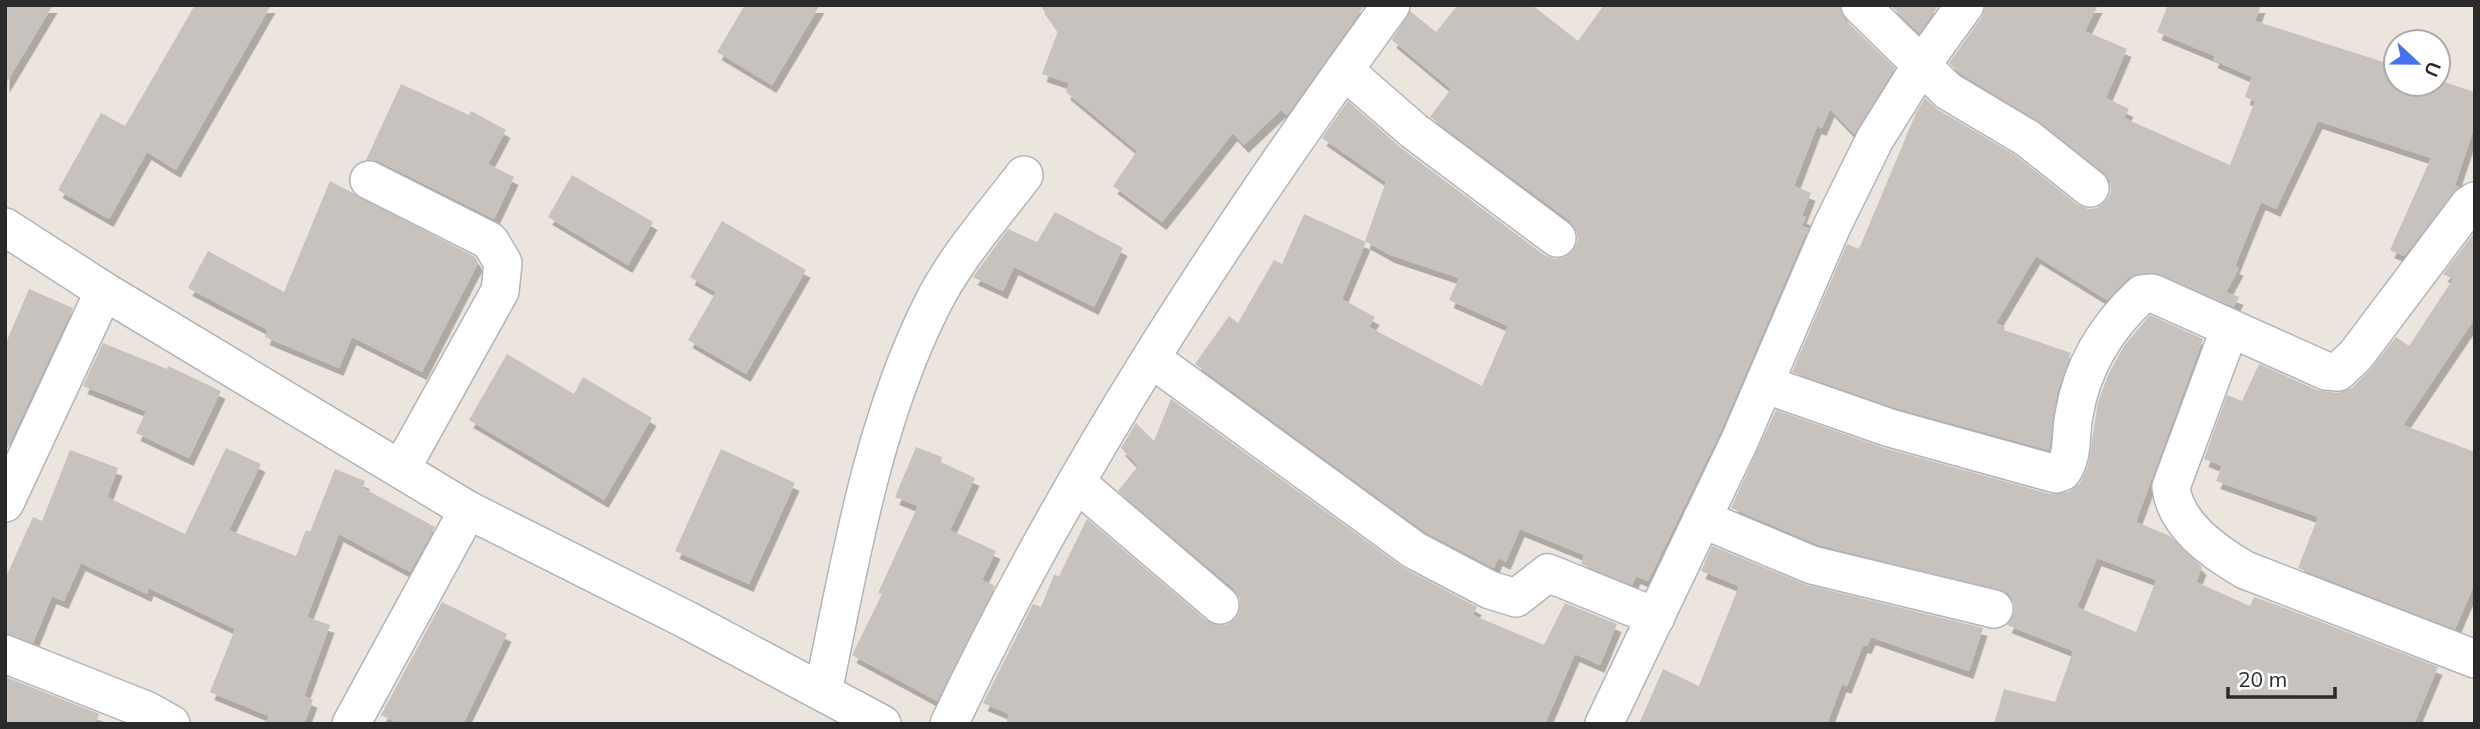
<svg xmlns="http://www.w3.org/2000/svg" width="2480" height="729" font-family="Mulish,sans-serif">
<defs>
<filter id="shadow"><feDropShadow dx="4.5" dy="8" stdDeviation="0" flood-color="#0004"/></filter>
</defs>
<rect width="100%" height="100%" fill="#ece5dd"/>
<g fill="#c7c2bd" fill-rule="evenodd" filter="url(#shadow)">
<path d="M5,5H53L5,85Z"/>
<path d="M195,5H271L176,170L147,152L109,219L58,190L101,113L125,126Z"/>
<path d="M745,5H820L772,85L717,52Z"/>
<path d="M1040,5H1365L1287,115L1281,110L1244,145L1233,133L1162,222L1113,186L1137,151L1066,92L1069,83L1042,74L1058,31Z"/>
<path d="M1458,5H1532L1578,41L1604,5H1840L1845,20L1895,68L1854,134L1830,109L1822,128L1817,126L1794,186L1811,193L1802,216L1806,217L1802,226L1808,228L1720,433L1648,581L1636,576L1632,585L1581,564L1584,555L1520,529L1506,562L1498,558L1494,568L1425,532L1195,364L1229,316L1238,323L1274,260L1282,264L1304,214L1366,242L1342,299L1375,317L1369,327L1482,386L1508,326L1449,300L1459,278L1390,255L1365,241L1386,182L1322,138L1348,101L1401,148L1544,255L1555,259L1565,257L1573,251L1578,240L1576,229L1570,221L1430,117L1451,89L1392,40L1410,11L1436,32Z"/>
<path d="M1890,5H1939L1919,33Z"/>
<path d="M1986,5H2098L2085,31L2127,49L2106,98L2129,109L2124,118L2230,165L2255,101L2245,97L2252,77L2213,60L2215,56L2157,32L2168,5H2261L2255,21L2396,66V84H2438V80L2475,92V125L2455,185L2459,187L2404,256L2390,250L2431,158L2318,121L2276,209L2261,202L2235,266L2239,268L2226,292L2239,297L2234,307L2151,272L2128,278L2107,300L2036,256L1996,323L2005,327L2004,330L2071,353L2057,393L2049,450L1896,408L1792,372L1847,244L1859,249L1916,113L1925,98L1937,109L2015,155L2078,205L2088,209L2097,208L2107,200L2111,192L2110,181L2103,172L2040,122L1961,74L1949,63L1982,17Z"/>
<path d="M401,84L469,115L471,111L506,130L488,164L514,177L494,219L378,161L366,160Z"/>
<path d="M572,175L653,222L628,265L548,217Z"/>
<path d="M330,181L475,257L478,263L422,372L352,337L339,368L265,337L268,330L188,288L208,251L284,292Z"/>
<path d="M1055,212L1123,248L1094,307L1014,267L1003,291L973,277L1008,229L1037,242Z"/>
<path d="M722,221L806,270L746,374L688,340L716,292L690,277Z"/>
<path d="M2475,232V318L2403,425L2475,452V583L2455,629L2298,568L2318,517L2216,481L2222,466L2204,459L2227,395L2242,401L2259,364L2317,390L2337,393L2352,388L2370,370L2396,337L2409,346L2453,279L2443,274Z"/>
<path d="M29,289L73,308L5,453V345Z"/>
<path d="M2150,315L2203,339L2136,522L2170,536L2202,567L2196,582L2250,606L2254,597L2274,604L2438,667L2414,724H1994L2004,689L2055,702L2073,651L2007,625L2014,613V602L2008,593L1819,545L1731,508L1776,410L1884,448L2050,494L2069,492L2080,483L2088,466L2098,402L2109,373L2124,346ZM2097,558L2156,580L2136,632L2077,607Z"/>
<path d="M103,343L167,369L168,366L221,391L189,458L136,433L146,411L83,386Z"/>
<path d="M507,354L574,394L583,377L652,418L604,500L469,420Z"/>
<path d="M1171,399L1402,567L1477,607L1473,615L1544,645L1565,603L1617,624L1600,665L1575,654L1545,724H1006L1009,714L983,703L1033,604L1041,607L1054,575L1059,576L1087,519L1207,621L1226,625L1236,618L1240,609V599L1234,589L1118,491L1138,466L1121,448L1136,423L1154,441Z"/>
<path d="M916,447L942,457L941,462L975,478L950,530L996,551L982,580L995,586L937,701L852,655L882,594L878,593L918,506L895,497Z"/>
<path d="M226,448L261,464L229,530L296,556L306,530L310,532L335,469L365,481L363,488L435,527L410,572L339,534L307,617L330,625L304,696L313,700L304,724H265L269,716L210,692L235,629L149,588L147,594L81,563L64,601L52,596L33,643L5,634V579L33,517L42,521L70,450L118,468L107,497L185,534Z"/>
<path d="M721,449L795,483L749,584L675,551Z"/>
<path d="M1712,546L1807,585L1983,628L1969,671L1871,637L1867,646L1863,645L1847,686L1842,684L1827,724H1639L1663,669L1699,686L1739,586L1701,571Z"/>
<path d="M442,602L507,634L463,724H399L381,715Z"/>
<path d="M6,677L99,714L95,724H5Z"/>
</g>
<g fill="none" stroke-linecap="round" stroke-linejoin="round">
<g stroke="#b1b4bd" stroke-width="40">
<g id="minor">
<path d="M1860,5L1948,91L2027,138L2090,188"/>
<path d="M1344,70L1414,131L1557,238"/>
<path d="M369,180L490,241L503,263L500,291L401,469"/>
<path d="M5,227L104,291L468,510L687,620L882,724"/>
<path d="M2230,328L2171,487C2175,525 2214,552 2245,570L2475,659"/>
<path d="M1152,359L1414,550L1490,590L1516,598L1548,573L1656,617"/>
<path d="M1764,384L1890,428L2056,474L2062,472C2074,456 2070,434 2074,415C2082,366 2106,327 2142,294L2152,293L2326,371L2338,372L2356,355L2469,205L2475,201"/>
<path d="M1077,483L1220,605"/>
<path d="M5,503L104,291"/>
<path d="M1702,519L1812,565L1994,609"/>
<path d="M5,654L146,710L171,724"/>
<path d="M823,692C850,563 872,424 932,305C955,258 993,216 1024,175"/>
<path d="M351,724L468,510"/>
<path d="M949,724C1069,470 1226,232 1391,5"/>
<path d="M1604,724L1739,442L1832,226L1875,139L1920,67L1965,5"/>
</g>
</g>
<use href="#minor" stroke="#fff" stroke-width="37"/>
</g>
<rect width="2480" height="729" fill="none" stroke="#2a2a2a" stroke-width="14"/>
<g transform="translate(2417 63) rotate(112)"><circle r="33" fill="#ffffff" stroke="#aaaaaa" stroke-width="2"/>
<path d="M0-5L12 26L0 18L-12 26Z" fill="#4671ef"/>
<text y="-10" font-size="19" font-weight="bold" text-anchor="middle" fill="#2a2a2a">U</text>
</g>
<path d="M2228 687v10h107v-10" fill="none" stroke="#2a2a2a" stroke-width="3.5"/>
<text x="2238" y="687" font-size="21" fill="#2a2a2a" stroke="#ffffff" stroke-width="5" paint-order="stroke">20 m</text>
</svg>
